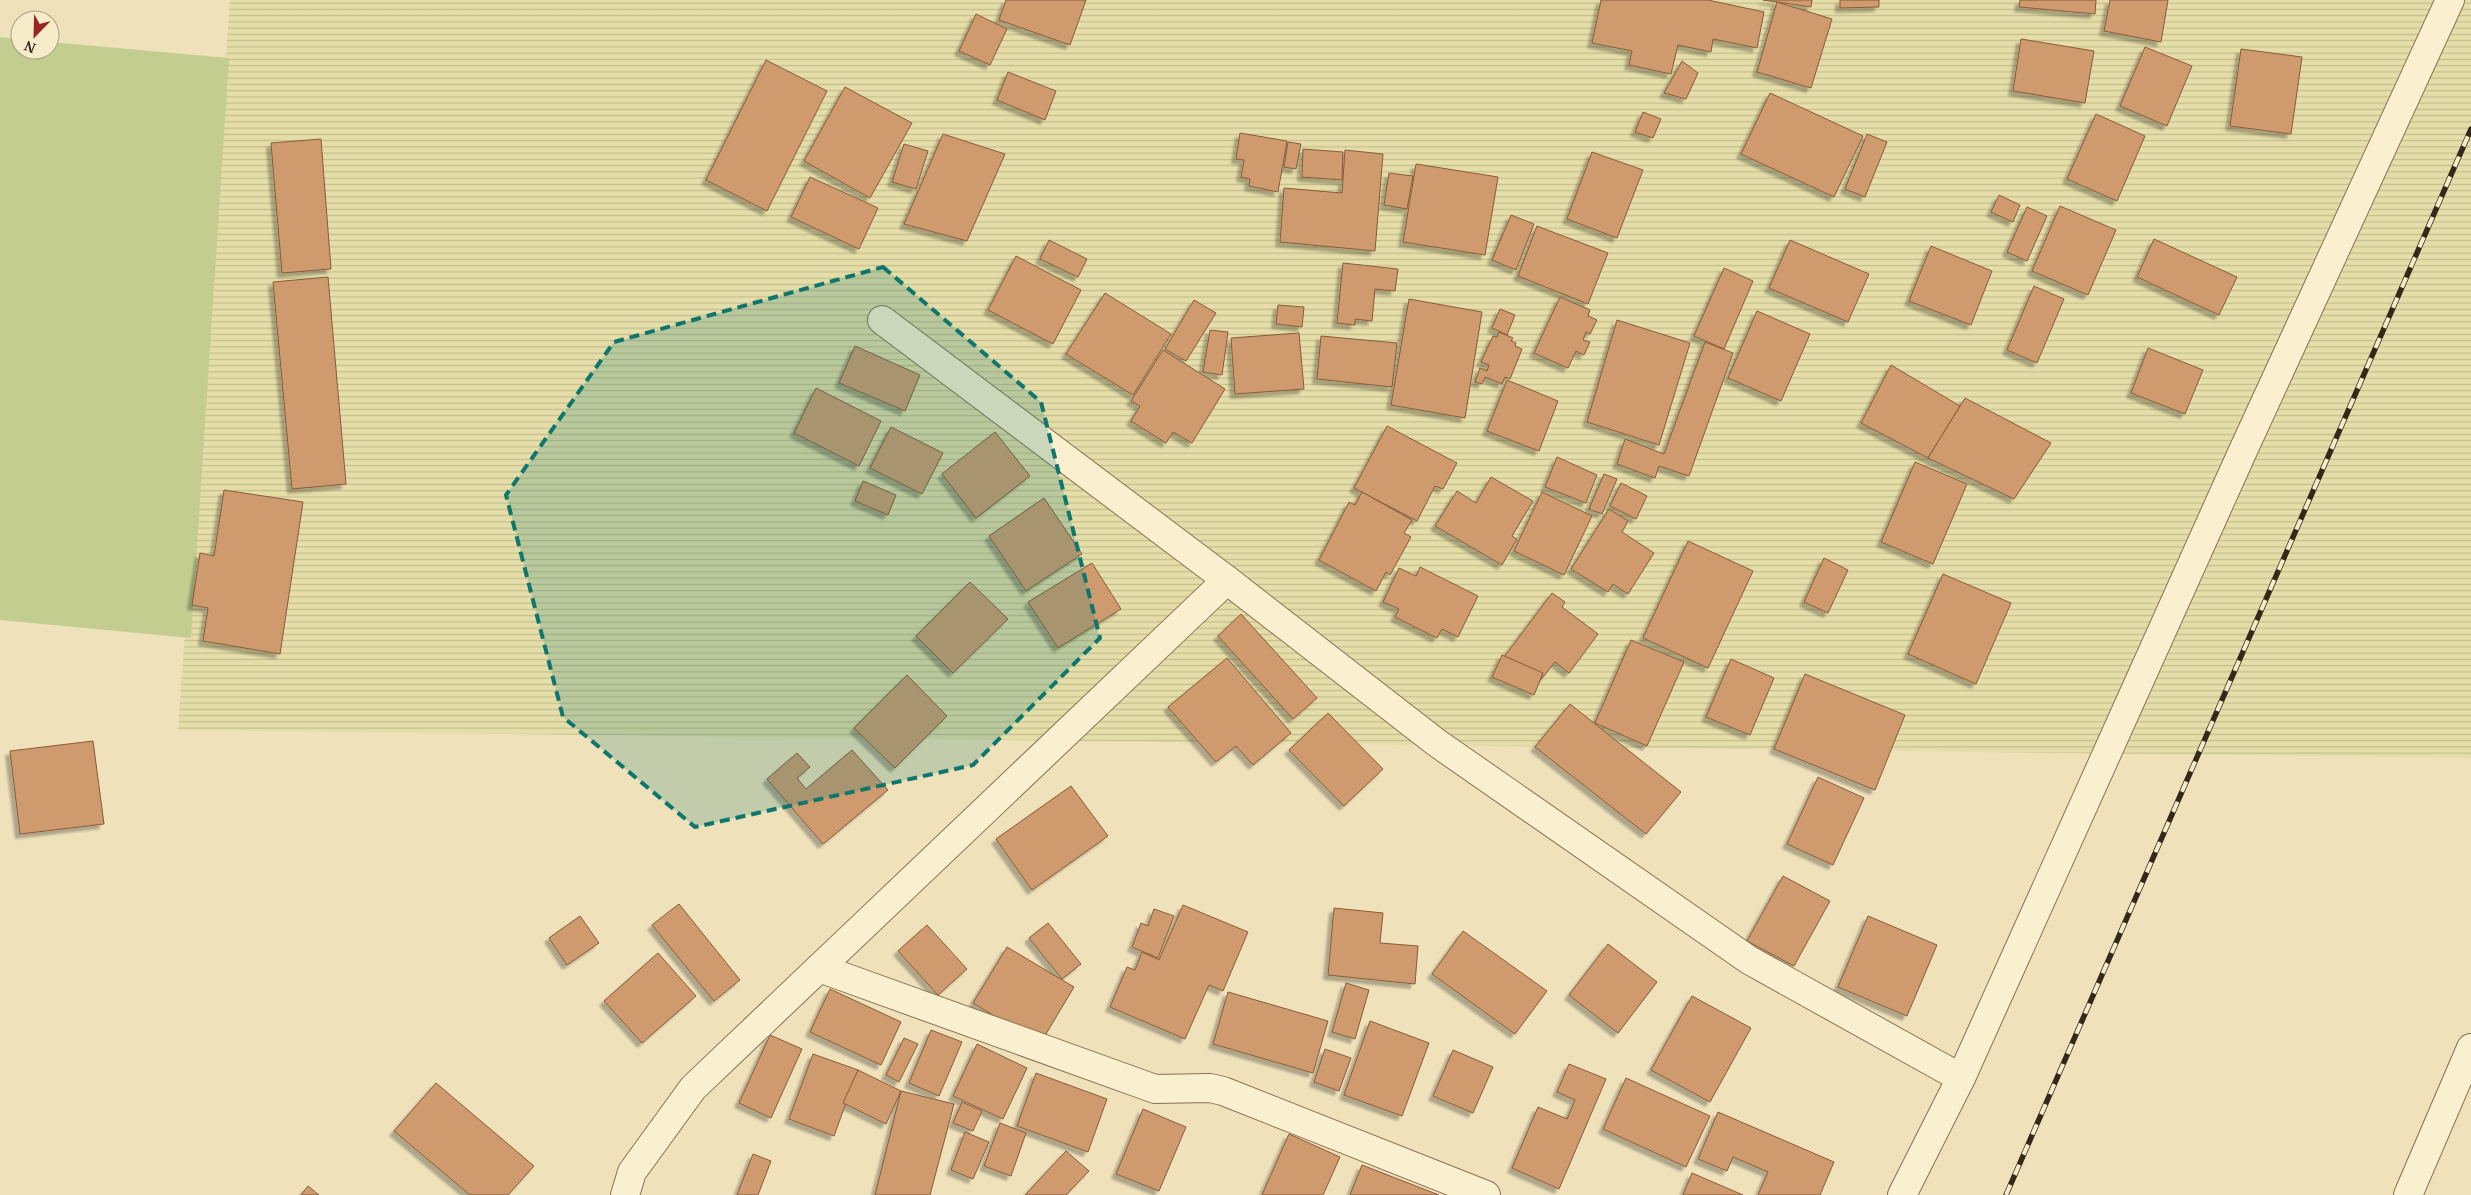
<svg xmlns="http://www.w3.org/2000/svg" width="2471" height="1195" font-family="'PT Serif',serif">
<defs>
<pattern id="farmland-rules" width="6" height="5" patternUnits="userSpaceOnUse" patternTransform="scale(1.25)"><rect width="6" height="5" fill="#e5dea8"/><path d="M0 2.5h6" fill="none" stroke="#c5be90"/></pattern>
<filter id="shadow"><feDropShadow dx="-4.5" dy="4.5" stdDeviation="1" flood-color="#0004"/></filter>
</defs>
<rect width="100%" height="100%" fill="#efe2bb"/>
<path fill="url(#farmland-rules)" d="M230,0H2471V758L178,730Z"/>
<path fill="#c3cd8f" d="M0,37L20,39V50H50V42L229,58L191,638L0,620Z"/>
<g fill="#cf9b6e" stroke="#875b39" filter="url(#shadow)">
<path d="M1006,0H1086L1070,45L999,20Z"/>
<path d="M1601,0H1708L1764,12L1757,48L1713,39L1711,52L1678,45L1671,74L1629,65L1632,51L1592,43Z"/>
<path d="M1763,0H1812L1811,7Z"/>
<path d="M1840,0H1879V7L1840,8Z"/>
<path d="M2020,0H2096L2095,14L2019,7Z"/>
<path d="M2110,0H2168L2161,42L2104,31Z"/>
<path d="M1777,2L1832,19L1811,88L1757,72Z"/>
<path d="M976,14L1007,29L990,65L959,51Z"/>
<path d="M2021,39L2094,51L2085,103L2013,91Z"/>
<path d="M2145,47L2192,66L2167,126L2120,106Z"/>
<path d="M2241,49L2302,57L2291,134L2230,126Z"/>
<path d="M766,60L827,91L767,211L706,180Z"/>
<path d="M1682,61L1698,73L1686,99L1664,93Z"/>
<path d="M1008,72L1056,91L1045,120L997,100Z"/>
<path d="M845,87L912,123L870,198L804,161Z"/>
<path d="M1770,93L1863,136L1834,197L1741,154Z"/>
<path d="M1643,112L1661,119L1653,138L1635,132Z"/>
<path d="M2096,114L2145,136L2117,201L2067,179Z"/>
<path d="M1240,133L1287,141L1278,192L1249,186L1250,179L1241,177L1244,160L1236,159Z"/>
<path d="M943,134L1005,154L967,241L904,224Z"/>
<path d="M1867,134L1887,142L1865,197L1845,189Z"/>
<path d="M321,139L331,269L282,273L271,143Z"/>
<path d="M1288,142L1301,144L1296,169L1284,167Z"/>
<path d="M904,144L928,151L916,189L892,182Z"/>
<path d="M1303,149L1343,152L1342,180L1302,177Z"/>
<path d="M1345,150L1383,154L1375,251L1280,242L1284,188L1342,193Z"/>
<path d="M1592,152L1643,170L1617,238L1567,219Z"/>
<path d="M1416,164L1498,177L1485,255L1403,242Z"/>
<path d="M1389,173L1413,176L1407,209L1384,205Z"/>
<path d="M810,177L878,208L859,249L791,217Z"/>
<path d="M1999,195L2020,205L2013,222L1991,212Z"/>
<path d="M2060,206L2116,230L2088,295L2032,271Z"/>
<path d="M2027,207L2047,216L2027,261L2007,252Z"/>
<path d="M1511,215L1534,224L1516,270L1492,260Z"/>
<path d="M1537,226L1608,253L1588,304L1518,276Z"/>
<path d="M2154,239L2237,277L2219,315L2137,277Z"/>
<path d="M1049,240L1087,259L1078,277L1040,259Z"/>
<path d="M1790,240L1869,274L1848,322L1769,288Z"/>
<path d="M1931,246L1992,271L1971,325L1909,301Z"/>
<path d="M1016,256L1081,290L1053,344L988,310Z"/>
<path d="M1343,263L1398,269L1395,291L1375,289L1372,321L1355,319V325L1337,323Z"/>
<path d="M1724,268L1753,281L1724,349L1694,336Z"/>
<path d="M328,277L346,484L292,489L273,282Z"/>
<path d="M2034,286L2064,299L2037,363L2007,350Z"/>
<path d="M1105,293L1171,334L1133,395L1066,354Z"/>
<path d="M1560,297L1590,310L1588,316L1597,320L1590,334L1586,332L1583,340L1590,342L1584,355L1576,351L1568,368L1534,353Z"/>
<path d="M1409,299L1482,312L1465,418L1391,405Z"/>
<path d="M1194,300L1216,313L1186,361L1165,349Z"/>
<path d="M1278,305L1304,307L1302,327L1276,324Z"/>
<path d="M1500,309L1515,315L1507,335L1492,328Z"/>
<path d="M1757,311L1810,334L1781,401L1728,378Z"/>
<path d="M1617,320L1690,343L1659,445L1587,422Z"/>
<path d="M1210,330L1228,332L1222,375L1203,372Z"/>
<path d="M1499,332L1513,338L1511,341L1516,343L1515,346L1522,349L1510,379L1505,377L1502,384L1485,377L1482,384L1475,382L1480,368L1487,371L1489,365L1481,362L1493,336L1497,337Z"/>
<path d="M1299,333L1304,389L1235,394L1231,338Z"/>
<path d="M1321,336L1397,343L1392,387L1317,379Z"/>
<path d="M1705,342L1733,353L1689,476L1659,466L1655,478L1617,464L1625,439L1664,454Z"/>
<path d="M855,346L920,375L905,411L839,383Z"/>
<path d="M2148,348L2203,370L2185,414L2131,393Z"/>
<path d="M1163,350L1225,389L1192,443L1173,432L1166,443L1131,421L1140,406L1131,401Z"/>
<path d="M1891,365L1960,406L1928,458L1861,423Z"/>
<path d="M1507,380L1558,401L1539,451L1487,431Z"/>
<path d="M816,388L881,421L859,466L794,433Z"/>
<path d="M1965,398L2051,443L2014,499L1928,458Z"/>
<path d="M1387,426L1457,463L1443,489L1435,486L1417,521L1354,488Z"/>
<path d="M891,427L943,453L922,494L870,468Z"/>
<path d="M995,432L1030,476L976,518L942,474Z"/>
<path d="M1557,457L1597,475L1586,503L1545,487Z"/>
<path d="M1915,462L1967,484L1933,564L1881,542Z"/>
<path d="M1604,474L1617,479L1602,514L1589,509Z"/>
<path d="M1491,477L1533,501L1512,536L1517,539L1502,565L1435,526L1457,491L1476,503Z"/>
<path d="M863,481L896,495L888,515L855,501Z"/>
<path d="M1621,483L1647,496L1636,519L1610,506Z"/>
<path d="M224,490L303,502L280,654L203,641L208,608L192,605L200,553L214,556Z"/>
<path d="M1362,492L1412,520L1404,533L1411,537L1390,575L1386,572L1376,591L1319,560L1349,502L1355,505Z"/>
<path d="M1542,492L1592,516L1564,575L1514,551Z"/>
<path d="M1044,498L1082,554L1026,591L989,536Z"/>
<path d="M1609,509L1628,521L1622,532L1654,553L1628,594L1613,584L1608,592L1571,569Z"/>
<path d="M1688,541L1753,571L1708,668L1643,638Z"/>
<path d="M1824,558L1848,570L1828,613L1804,602Z"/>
<path d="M1092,563L1121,609L1058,648L1028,602Z"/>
<path d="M1420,567L1478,596L1458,637L1442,629L1437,638L1395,617L1399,609L1383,602L1399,568L1416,576Z"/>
<path d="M1943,574L2011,603L1976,684L1908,654Z"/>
<path d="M970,582L1008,619L953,673L916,636Z"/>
<path d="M1552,593L1565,602L1562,607L1598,634L1569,673L1555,662L1539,682L1504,657Z"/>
<path d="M1241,614L1317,698L1293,719L1218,636Z"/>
<path d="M1631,640L1684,662L1647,746L1595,723Z"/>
<path d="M1502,655L1543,673L1534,695L1492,677Z"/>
<path d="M1227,658L1291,733L1253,765L1236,746L1216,762L1168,707Z"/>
<path d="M1731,659L1774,678L1750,735L1706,717Z"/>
<path d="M1805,674L1905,715L1875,790L1774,749Z"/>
<path d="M907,675L947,716L895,768L854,728Z"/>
<path d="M1570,704L1681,792L1646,834L1535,747Z"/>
<path d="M1328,713L1383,769L1344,806L1289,750Z"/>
<path d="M93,741L104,824L20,834L10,751Z"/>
<path d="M852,750L888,790L823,844L767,779L797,753L810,767L797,778L806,789Z"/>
<path d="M1818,777L1864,798L1833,865L1787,844Z"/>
<path d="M1071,786L1108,836L1032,890L996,839Z"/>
<path d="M1783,876L1830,901L1794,966L1747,941Z"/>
<path d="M679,904L740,980L714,1001L652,925Z"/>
<path d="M1183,905L1248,932L1223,991L1209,985L1185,1039L1110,1007L1127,967L1135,970L1142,952L1159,960Z"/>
<path d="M1334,908L1383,913L1380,943L1418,946L1415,984L1328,975Z"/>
<path d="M1154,909L1174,916L1158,958L1132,947L1141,923L1148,926Z"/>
<path d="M580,916L599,943L567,965L549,938Z"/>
<path d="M1868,916L1937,945L1907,1016L1838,987Z"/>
<path d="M1048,923L1081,964L1062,979L1029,938Z"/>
<path d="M927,925L967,969L938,995L898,951Z"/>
<path d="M1463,931L1547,991L1515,1034L1432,974Z"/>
<path d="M1608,944L1657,982L1618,1033L1569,995Z"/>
<path d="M1007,947L1074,987L1040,1044L973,1003Z"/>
<path d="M658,953L696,996L642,1043L604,1001Z"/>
<path d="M1346,983L1369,990L1355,1039L1332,1032Z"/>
<path d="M830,989L901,1022L881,1065L810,1032Z"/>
<path d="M1228,992L1328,1021L1313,1073L1213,1044Z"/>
<path d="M1692,996L1751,1028L1710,1102L1651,1070Z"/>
<path d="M1370,1021L1429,1043L1402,1116L1344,1095Z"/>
<path d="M931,1030L962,1042L939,1096L909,1083Z"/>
<path d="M770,1035L802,1049L771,1118L739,1103Z"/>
<path d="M904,1038L918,1044L899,1082L886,1075Z"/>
<path d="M977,1044L1027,1068L1003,1119L953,1096Z"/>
<path d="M1325,1049L1351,1058L1339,1091L1314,1082Z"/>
<path d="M1453,1050L1493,1067L1473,1113L1433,1096Z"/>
<path d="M813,1054L858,1070L834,1136L789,1119Z"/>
<path d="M1569,1064L1606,1079L1559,1189L1512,1168L1538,1107L1567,1119L1575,1100L1557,1092Z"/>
<path d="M858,1070L901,1091L886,1124L843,1103Z"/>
<path d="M1036,1073L1107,1099L1088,1152L1017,1126Z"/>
<path d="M1626,1078L1710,1116L1686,1167L1603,1129Z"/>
<path d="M436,1083L534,1166L508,1195H470L394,1131Z"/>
<path d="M901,1091L954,1104L930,1195H875Z"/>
<path d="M962,1102L982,1111L973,1131L953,1123Z"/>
<path d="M1143,1109L1186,1127L1159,1191L1116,1174Z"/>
<path d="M1718,1112L1834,1162L1820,1195H1758L1768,1172L1733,1157L1727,1171L1698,1159Z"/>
<path d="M1000,1123L1026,1133L1011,1176L984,1166Z"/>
<path d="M965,1132L989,1142L973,1179L951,1170Z"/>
<path d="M1289,1134L1340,1157L1323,1195H1262Z"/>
<path d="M1066,1151L1089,1171L1066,1195H1025Z"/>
<path d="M753,1154L771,1161L758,1195H737Z"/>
<path d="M1362,1165L1439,1195H1350Z"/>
<path d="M1692,1173L1743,1195H1683Z"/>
<path d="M308,1186L319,1195H301Z"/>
</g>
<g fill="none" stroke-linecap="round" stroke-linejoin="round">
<g stroke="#877154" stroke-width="30">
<g id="minor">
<path d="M882,320L1227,580L1437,743L1749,960L1961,1078"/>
<path d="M819,968L1155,1089L1210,1088L1223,1091L1486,1195"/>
<path d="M625,1195L632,1172L693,1088L1227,580"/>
<path d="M1902,1195L1961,1078L2241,455L2450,0"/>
<path d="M2408,1195L2471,1048"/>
</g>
</g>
<use href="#minor" stroke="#faefce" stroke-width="28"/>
<g stroke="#35281a" stroke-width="5.5">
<path id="rail" d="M2006,1195L2471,129"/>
</g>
<use href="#rail" stroke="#f6ecca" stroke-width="4" stroke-dasharray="11" stroke-linecap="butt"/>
</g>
<path fill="#0f766e" fill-opacity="0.2" stroke="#0f766e" stroke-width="4" stroke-dasharray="10 6" stroke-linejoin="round" d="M883,267L1041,402L1100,638L973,765L695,827L563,717L506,495L614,342Z"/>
<g transform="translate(35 35) rotate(203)"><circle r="24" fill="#f6ecca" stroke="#a99e84"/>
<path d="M0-4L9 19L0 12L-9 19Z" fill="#982622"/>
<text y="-8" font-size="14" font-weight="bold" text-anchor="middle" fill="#35281a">N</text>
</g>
</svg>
